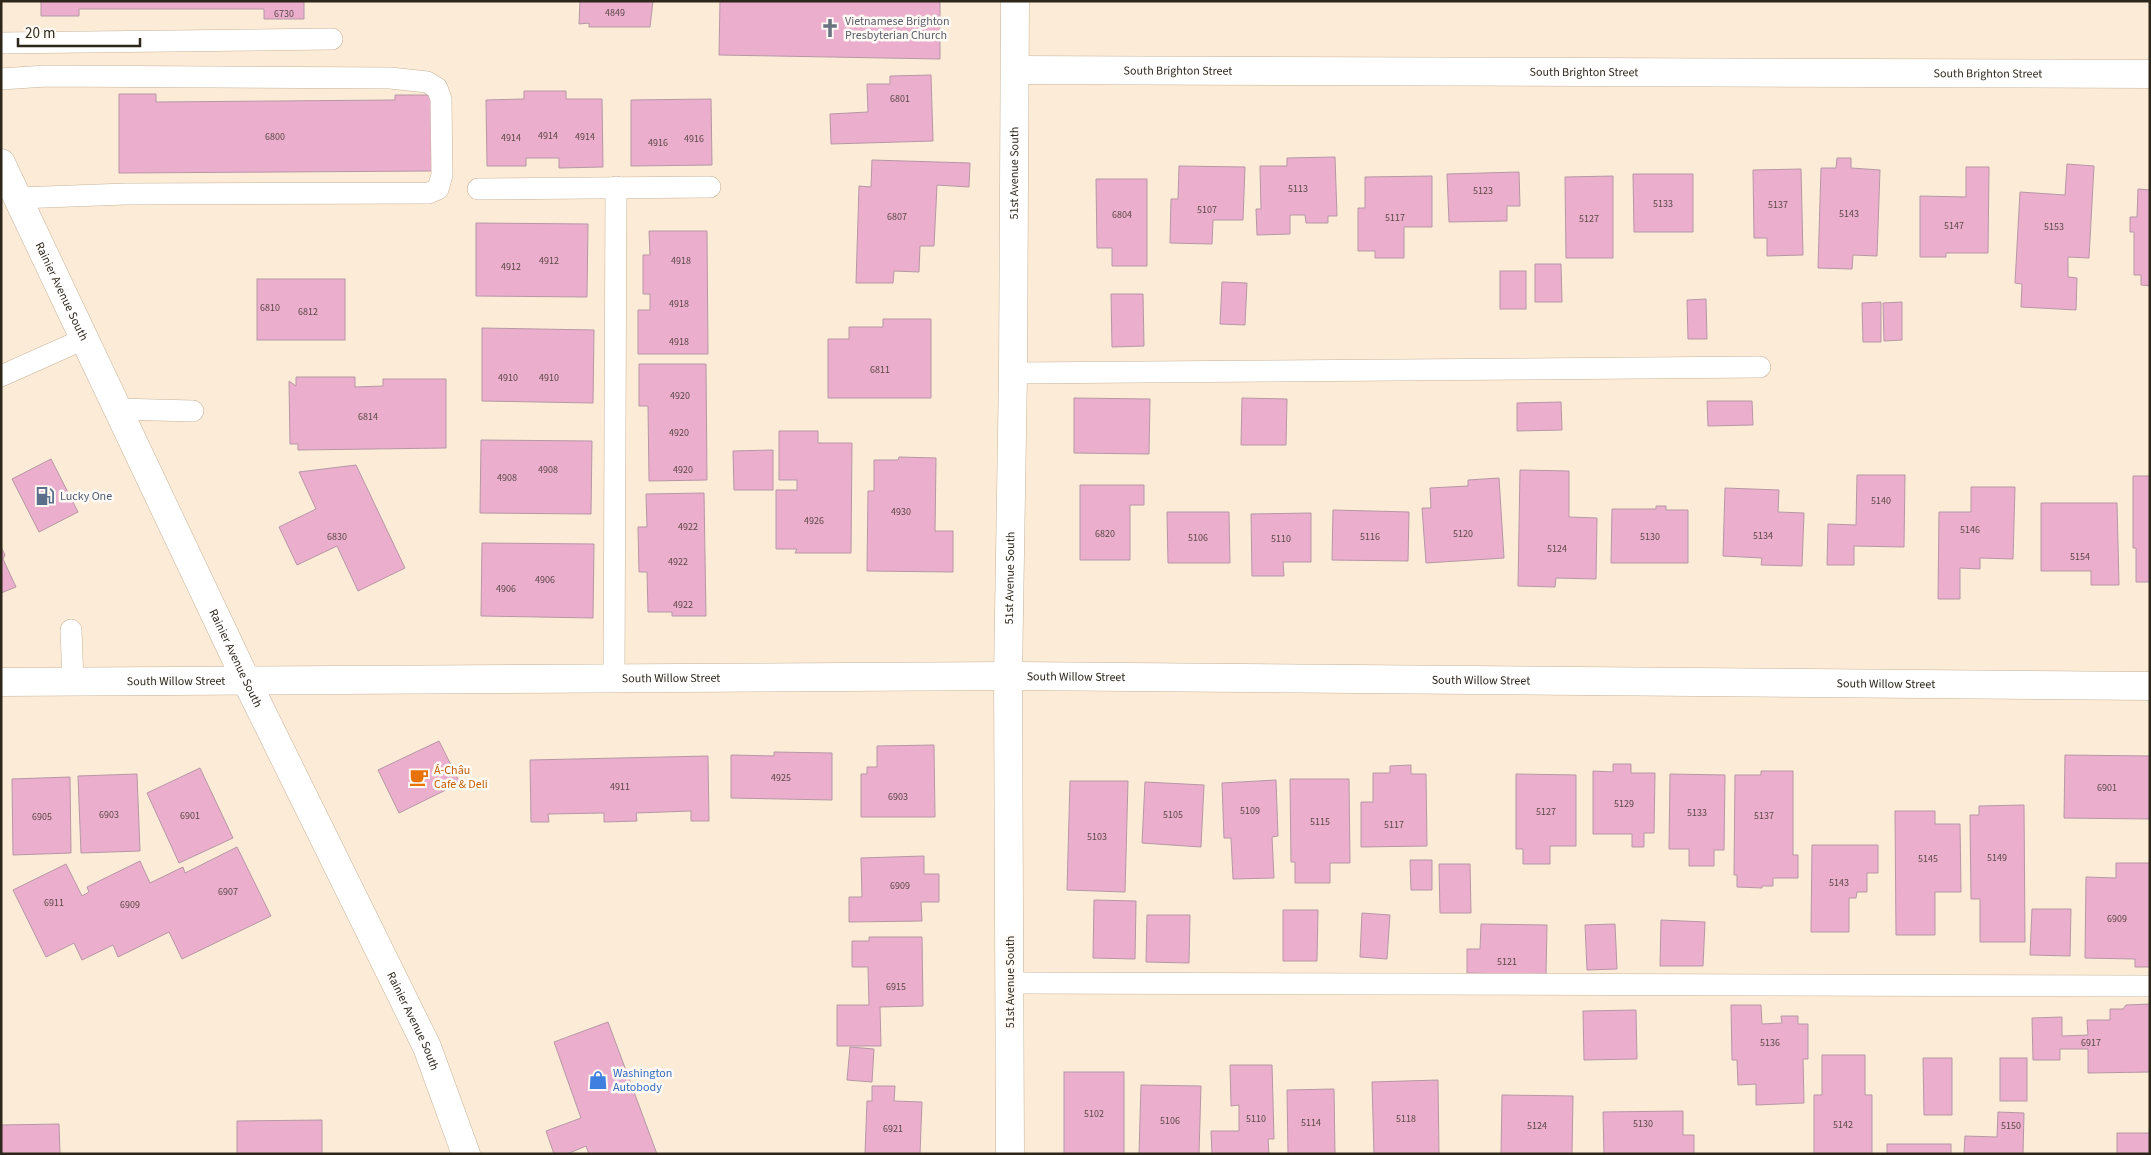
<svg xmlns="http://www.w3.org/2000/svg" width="2151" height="1155" font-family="'Source Sans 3',sans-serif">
<rect width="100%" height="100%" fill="#fcebd6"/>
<g fill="#ebafcd" stroke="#b697a6">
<path d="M41,1H304V19H264V9H79V16H41Z"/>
<path d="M580,1H653L650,27H589V23L579,24Z"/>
<path d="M720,1H940V59L719,55Z"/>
<path d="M931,75L933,141L831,144L830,114L868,112L867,84H890V76Z"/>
<path d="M524,91H566V99H602L603,167L559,168V158H526V166H487L486,100L524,99Z"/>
<path d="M119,94H156V102L395,100V95H431L432,171L119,173Z"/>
<path d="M711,99L712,165L631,166V100Z"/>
<path d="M1335,157L1337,216H1328V223H1306L1305,215H1290V234L1257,235L1256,209H1261L1260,166H1287V158Z"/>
<path d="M1837,158H1851V168L1880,170L1877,256L1853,255L1852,269L1818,268L1821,168H1836Z"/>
<path d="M872,160L970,163L969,187L937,185L934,246H920L919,272L894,271L893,283H856L859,186L871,187Z"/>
<path d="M2067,164L2094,166L2089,258L2068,257V277L2077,278L2076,310L2021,307L2022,284L2015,283L2020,192L2065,195Z"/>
<path d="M1179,166L1245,167L1243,220H1213L1212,244L1170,243L1171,199H1178Z"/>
<path d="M1966,167H1989L1988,253H1946V257H1920V196L1966,197Z"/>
<path d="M1801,169L1803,255L1767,256V238H1754L1753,170Z"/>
<path d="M1519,172L1520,206H1507V221L1449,222L1447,174Z"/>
<path d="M1633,174H1693V232H1634Z"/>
<path d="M1432,176V227H1404V258H1375V251H1358V208H1365V177Z"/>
<path d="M1613,176V258H1566L1565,177Z"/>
<path d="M1096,179H1147V266H1112V248H1097Z"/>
<path d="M2138,189L2150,190V286L2141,285V275H2134V232H2130V217H2137Z"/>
<path d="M476,223L588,224L587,297L476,296Z"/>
<path d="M649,231H707L708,354H638V310H650V294H643V255H650Z"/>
<path d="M1535,264H1561L1562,302H1535Z"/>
<rect x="1500" y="271" width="26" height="38"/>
<rect x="257" y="279" width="88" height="61"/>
<path d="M1222,282L1247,283L1245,325L1220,324Z"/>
<path d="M1111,294H1143L1144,346L1112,347Z"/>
<path d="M1706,299L1707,339H1688L1687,300Z"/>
<path d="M1881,302V342H1863L1862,303Z"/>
<path d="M1902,302V340L1884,341L1883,303Z"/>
<path d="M883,319H931V398H828V339H849V327H883Z"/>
<path d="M482,328L594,330L593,403L482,401Z"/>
<path d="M639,364H706L707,480L649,481L648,406H639Z"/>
<path d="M296,377H355V387L383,386V379H446V448L298,450V444H290L289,381L296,386Z"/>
<path d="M1074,398L1150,399L1149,454L1074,453Z"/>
<path d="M1242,398L1287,399L1286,445H1241Z"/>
<path d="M1707,401H1752L1753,425L1708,426Z"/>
<path d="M1561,402L1562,430L1517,431V403Z"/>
<path d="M779,431H818V443H852L851,553H795L797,549H776V490H797V480H779Z"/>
<path d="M481,440L592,441L591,514L480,513Z"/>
<path d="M773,450V490H734L733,451Z"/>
<path d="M899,457L936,458L935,531H953V572L867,571L868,491H874V460H898Z"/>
<path d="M51,459L78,512L39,532L12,479Z"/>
<path d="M356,465L405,568L358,591L337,546L297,565L279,527L316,509L299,472Z"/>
<path d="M1520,470L1569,471V517L1597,518L1596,579L1556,578L1555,587L1518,586Z"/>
<path d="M1857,475H1905L1904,547L1854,546V565H1827L1828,524L1856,525Z"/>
<path d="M2133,476H2150V582H2136V548H2133Z"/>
<path d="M1499,478L1504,558L1426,563L1422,508H1431L1430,488L1468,486V480Z"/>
<path d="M1080,485H1144V505H1130V560H1080Z"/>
<path d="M1971,487H2015L2013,559L1980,558V569L1960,568V599H1938L1939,512H1971Z"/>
<path d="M1725,488L1779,490L1778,512L1804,513L1802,566L1761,565L1762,558L1723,556Z"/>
<path d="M704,493L706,616H672V612H648L647,572H639L638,527H647L646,494Z"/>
<path d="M2041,503H2117L2119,585H2091V571H2041Z"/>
<path d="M1656,506H1666V510H1688V563H1611L1612,509H1656Z"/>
<path d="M1333,510L1409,512L1408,561L1332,560Z"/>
<path d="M1167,512H1229L1230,563H1168Z"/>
<path d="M1311,513V562H1283L1284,576H1252L1251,514Z"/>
<path d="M482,543L594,544L593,618L481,616Z"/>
<path d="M1,547L5,555L3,559L16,587L1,593Z"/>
<path d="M439,741L460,783L399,813L378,770Z"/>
<path d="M934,745L935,817H861V774H867V767H877V746Z"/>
<path d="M774,752L832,753V800L731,798V755L774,756Z"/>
<path d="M2065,755L2150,756V819L2064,818Z"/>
<path d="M708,756L709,821H691V811L636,813L637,821L604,822V813L548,814L549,822H531L530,760Z"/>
<path d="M1613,764H1631V773H1655L1654,833H1644V847H1632V834H1593V771L1613,772Z"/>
<path d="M1411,765V774H1426L1427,846L1361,847V802H1373V773H1390V766Z"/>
<path d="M200,768L233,838L179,863L147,793Z"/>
<path d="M1761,771H1793V855H1798V878H1773V886H1762V888L1737,887V875H1734L1735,775H1761Z"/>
<path d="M137,774L140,851L81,853L78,776Z"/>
<path d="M1516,774L1576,775V846H1550V864H1523V849H1516Z"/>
<path d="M1670,774L1725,775L1724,850H1714V866H1689V849H1669Z"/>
<path d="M70,777L71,853L13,855L12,779Z"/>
<path d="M1290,779H1349L1350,863H1330V883H1295V862H1291Z"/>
<path d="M1276,780L1278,836L1272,837L1274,878L1233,879L1231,838H1224L1222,783Z"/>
<path d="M1070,781H1128L1125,892L1067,890Z"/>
<path d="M1145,782L1204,785L1201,847L1142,843Z"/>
<path d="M2024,805L2025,942H1980V899H1971L1970,815H1979V806Z"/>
<path d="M1895,811H1935V824H1960L1961,892H1935V935H1896Z"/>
<path d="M1812,845H1878V873H1867V892H1857L1856,898H1849V932H1811Z"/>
<path d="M237,847L271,916L182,959L169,932L118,957L113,945L82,960L74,943L46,957L13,890L66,864L82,896L89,892L87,887L140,861L150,883L183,867L185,873Z"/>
<path d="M924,856V874H939V902H921L922,921L849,922V897H862L861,858Z"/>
<path d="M1410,860H1432V890H1411Z"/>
<path d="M2116,863H2150V967H2135V959L2085,958L2086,877L2116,878Z"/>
<path d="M1439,864H1470L1471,913H1440Z"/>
<path d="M1094,900L1136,901L1135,959L1093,958Z"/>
<path d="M2032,909H2071L2070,956L2030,955Z"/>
<path d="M1283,910H1318L1317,961H1283Z"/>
<path d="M1362,913L1390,915L1387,959L1360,957Z"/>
<path d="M1147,915H1190L1189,963L1146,962Z"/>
<path d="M1661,920L1705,922L1703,966H1660Z"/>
<path d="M1481,924L1547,925L1546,975L1467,973V949H1480Z"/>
<path d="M1615,924L1617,969L1587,970L1585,925Z"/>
<path d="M869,937H922L923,1006L880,1007L881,1046H837V1005H869L868,967H852V941H869Z"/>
<path d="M2150,1004V1072L2088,1073V1049H2060V1060H2033L2032,1018L2062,1017V1036L2088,1035L2087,1020H2110V1009H2123L2126,1005Z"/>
<path d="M1731,1005H1761L1762,1024L1782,1023L1781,1016H1798V1024H1808V1059H1803L1804,1103L1756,1105V1084L1738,1085L1737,1060H1732Z"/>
<path d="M1636,1010L1637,1059L1584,1060L1583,1011Z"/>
<path d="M608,1022L657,1154H589L586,1146L567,1154H554L546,1131L581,1118L554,1042Z"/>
<path d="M850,1047L874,1049L872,1082L847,1080Z"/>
<path d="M1822,1055H1865V1095H1872V1154H1814V1095H1822Z"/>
<path d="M1923,1058H1952V1115H1924Z"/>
<rect x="2000" y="1058" width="27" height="43"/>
<path d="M1230,1065H1272L1274,1139H1268L1269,1154H1212L1211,1131H1239V1105L1231,1106Z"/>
<rect x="1064" y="1072" width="60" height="82"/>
<path d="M1438,1080L1439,1154H1374L1372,1082Z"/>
<path d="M1141,1085L1201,1086L1199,1154H1139Z"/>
<path d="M872,1086H895L894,1101L922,1102L920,1154H865L867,1101H872Z"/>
<path d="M1334,1089L1335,1154H1288L1287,1090Z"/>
<path d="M1502,1095L1573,1096L1572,1154H1501Z"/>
<path d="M1683,1111V1135H1694V1154H1604L1603,1112Z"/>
<path d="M1998,1112L2024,1113L2023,1154H1964L1965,1136L1997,1137Z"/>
<path d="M322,1120V1154H237V1121Z"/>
<path d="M59,1124L60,1154H1V1125Z"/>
<rect x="2117" y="1133" width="33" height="21"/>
<rect x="1887" y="1144" width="64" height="10"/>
</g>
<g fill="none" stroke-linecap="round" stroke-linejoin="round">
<g stroke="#c7b39a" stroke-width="22">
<g id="lane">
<path d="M1,43L332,39"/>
<path d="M1,79L46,76L390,78L427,82L437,88L441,99L442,175L438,189L429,193L126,194L18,198"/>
<path d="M478,189L710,187"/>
<path d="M1013,373L1760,367"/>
<path d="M1,376L84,339"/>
<path d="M118,409L193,411"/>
<path d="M71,630L73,682"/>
<path d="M614,678L616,187"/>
<path d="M1010,983L2150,986"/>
</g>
</g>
<g stroke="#c7b39a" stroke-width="29">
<g id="street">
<path id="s1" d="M1016,70L2150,74"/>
<path id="s2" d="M1,682L1008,676L2150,686"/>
<path id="s3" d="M1010,1154L1008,676L1013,373L1015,1"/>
</g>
</g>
<g stroke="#c7b39a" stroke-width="29">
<g id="primary">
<path id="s4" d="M1,163L246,680L427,1047L466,1154"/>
</g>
</g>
<use href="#lane" stroke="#fff" stroke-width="21"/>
<use href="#street" stroke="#fff" stroke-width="28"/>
<use href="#primary" stroke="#fff" stroke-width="28"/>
</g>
<defs>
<g id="church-bare" transform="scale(1.5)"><path d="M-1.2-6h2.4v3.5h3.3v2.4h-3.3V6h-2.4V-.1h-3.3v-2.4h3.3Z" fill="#6b7280" stroke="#fffaf5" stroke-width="2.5" paint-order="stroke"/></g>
<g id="fuel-bare" transform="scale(1.5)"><path d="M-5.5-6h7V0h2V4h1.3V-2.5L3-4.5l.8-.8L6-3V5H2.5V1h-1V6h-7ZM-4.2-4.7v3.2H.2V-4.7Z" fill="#5c6f8a" stroke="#fffaf5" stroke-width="2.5" paint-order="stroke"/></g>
<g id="cafe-bare" transform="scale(1.5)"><path d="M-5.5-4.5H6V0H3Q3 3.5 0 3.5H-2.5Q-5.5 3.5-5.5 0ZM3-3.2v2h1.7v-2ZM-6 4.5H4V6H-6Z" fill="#e8710a" stroke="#fffaf5" stroke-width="2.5" paint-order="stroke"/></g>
<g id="shop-bare" transform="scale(1.5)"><path d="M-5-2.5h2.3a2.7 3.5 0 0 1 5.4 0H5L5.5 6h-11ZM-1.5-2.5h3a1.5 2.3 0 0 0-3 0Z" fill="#3f7fe0" stroke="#fffaf5" stroke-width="2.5" paint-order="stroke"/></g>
</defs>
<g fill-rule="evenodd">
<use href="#church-bare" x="830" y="28"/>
<use href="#fuel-bare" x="45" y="496"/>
<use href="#cafe-bare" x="419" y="777"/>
<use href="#shop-bare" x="598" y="1080"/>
</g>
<g text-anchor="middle" stroke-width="5" stroke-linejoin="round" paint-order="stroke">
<g font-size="10" fill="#5c4848">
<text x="615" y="16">4849</text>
<text x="284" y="17">6730</text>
<text x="900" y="102">6801</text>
<text x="548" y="139">4914</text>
<text x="275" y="140">6800</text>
<text x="585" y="140">4914</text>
<text x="511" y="141">4914</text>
<text x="694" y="142">4916</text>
<text x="658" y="146">4916</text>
<text x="1298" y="192">5113</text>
<text x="1483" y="194">5123</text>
<text x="1663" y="207">5133</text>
<text x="1778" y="208">5137</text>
<text x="1207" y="213">5107</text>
<text x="1849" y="217">5143</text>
<text x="1122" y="218">6804</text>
<text x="897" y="220">6807</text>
<text x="1395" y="221">5117</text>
<text x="1589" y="222">5127</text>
<text x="1954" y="229">5147</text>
<text x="2054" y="230">5153</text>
<text x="549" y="264">4912</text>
<text x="681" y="264">4918</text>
<text x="511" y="270">4912</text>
<text x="679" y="307">4918</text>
<text x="270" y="311">6810</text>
<text x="308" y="315">6812</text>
<text x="679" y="345">4918</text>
<text x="880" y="373">6811</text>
<text x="508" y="381">4910</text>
<text x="549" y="381">4910</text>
<text x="680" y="399">4920</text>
<text x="368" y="420">6814</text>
<text x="679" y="436">4920</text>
<text x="548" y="473">4908</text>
<text x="683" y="473">4920</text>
<text x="507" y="481">4908</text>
<text x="1881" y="504">5140</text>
<text x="901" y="515">4930</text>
<text x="814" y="524">4926</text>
<text x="688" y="530">4922</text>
<text x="1970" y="533">5146</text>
<text x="1105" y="537">6820</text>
<text x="1463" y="537">5120</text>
<text x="1763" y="539">5134</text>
<text x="337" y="540">6830</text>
<text x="1370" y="540">5116</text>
<text x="1650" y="540">5130</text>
<text x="1198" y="541">5106</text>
<text x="1281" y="542">5110</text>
<text x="1557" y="552">5124</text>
<text x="2080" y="560">5154</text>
<text x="678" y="565">4922</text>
<text x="545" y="583">4906</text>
<text x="506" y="592">4906</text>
<text x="683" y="608">4922</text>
<text x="781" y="781">4925</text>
<text x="620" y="790">4911</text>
<text x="2107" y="791">6901</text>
<text x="898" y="800">6903</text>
<text x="1624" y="807">5129</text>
<text x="1250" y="814">5109</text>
<text x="1546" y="815">5127</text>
<text x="1697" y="816">5133</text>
<text x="109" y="818">6903</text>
<text x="1173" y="818">5105</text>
<text x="190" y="819">6901</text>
<text x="1764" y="819">5137</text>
<text x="42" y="820">6905</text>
<text x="1320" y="825">5115</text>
<text x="1394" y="828">5117</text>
<text x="1097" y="840">5103</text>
<text x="1997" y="861">5149</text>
<text x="1928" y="862">5145</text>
<text x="1839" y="886">5143</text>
<text x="900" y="889">6909</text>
<text x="228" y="895">6907</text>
<text x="54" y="906">6911</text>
<text x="130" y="908">6909</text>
<text x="2117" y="922">6909</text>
<text x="1507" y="965">5121</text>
<text x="896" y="990">6915</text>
<text x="1770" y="1046">5136</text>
<text x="2091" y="1046">6917</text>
<text x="1094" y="1117">5102</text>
<text x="1256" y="1122">5110</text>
<text x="1406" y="1122">5118</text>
<text x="1170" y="1124">5106</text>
<text x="1311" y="1126">5114</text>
<text x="1643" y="1127">5130</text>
<text x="1843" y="1128">5142</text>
<text x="1537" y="1129">5124</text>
<text x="2011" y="1129">5150</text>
<text x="893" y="1132">6921</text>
</g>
<g font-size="12" fill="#5b616d" stroke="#fffaf5" text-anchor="start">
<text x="845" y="25">Vietnamese Brighton<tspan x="845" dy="14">Presbyterian Church</tspan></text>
</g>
<g font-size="12" fill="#2d261b" stroke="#fffaf5">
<text dy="4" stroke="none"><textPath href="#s1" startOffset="162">South Brighton Street</textPath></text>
<text dy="4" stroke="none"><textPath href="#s1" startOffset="568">South Brighton Street</textPath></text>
<text dy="4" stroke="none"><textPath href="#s1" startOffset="972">South Brighton Street</textPath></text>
<text dy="4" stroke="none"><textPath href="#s3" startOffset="981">51st Avenue South</textPath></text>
<text dy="4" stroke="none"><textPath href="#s4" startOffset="142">Rainier Avenue South</textPath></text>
<text dy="4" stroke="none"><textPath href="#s3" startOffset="576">51st Avenue South</textPath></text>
<text dy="4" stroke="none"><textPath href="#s4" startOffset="548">Rainier Avenue South</textPath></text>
<text dy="4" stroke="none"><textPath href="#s2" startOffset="1075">South Willow Street</textPath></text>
<text dy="4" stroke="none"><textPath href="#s2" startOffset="670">South Willow Street</textPath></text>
<text dy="4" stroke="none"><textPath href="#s2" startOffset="1480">South Willow Street</textPath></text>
<text dy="4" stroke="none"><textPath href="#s2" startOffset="175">South Willow Street</textPath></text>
<text dy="4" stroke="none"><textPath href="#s2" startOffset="1885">South Willow Street</textPath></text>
<text transform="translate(1010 982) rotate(-90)" y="4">51st Avenue South</text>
<text dy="4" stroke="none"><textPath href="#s4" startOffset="952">Rainier Avenue South</textPath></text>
</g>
<g font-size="12" fill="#4e5e75" stroke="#fffaf5" text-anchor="start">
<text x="60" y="500">Lucky One</text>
</g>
<g font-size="12" fill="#c56008" stroke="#fffaf5" text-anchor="start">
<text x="434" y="774">Á-Châu<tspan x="434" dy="14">Cafe &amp; Deli</tspan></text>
</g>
<g font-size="12" fill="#366cbe" stroke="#fffaf5" text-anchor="start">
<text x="613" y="1077">Washington<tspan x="613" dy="14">Autobody</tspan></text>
</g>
</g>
<rect width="2151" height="1155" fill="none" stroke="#2d261b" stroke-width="5"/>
<path d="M18 38v8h122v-8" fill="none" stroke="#2d261b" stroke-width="2.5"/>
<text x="25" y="38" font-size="15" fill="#2d261b" stroke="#fffaf5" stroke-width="4" paint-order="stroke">20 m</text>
</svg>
